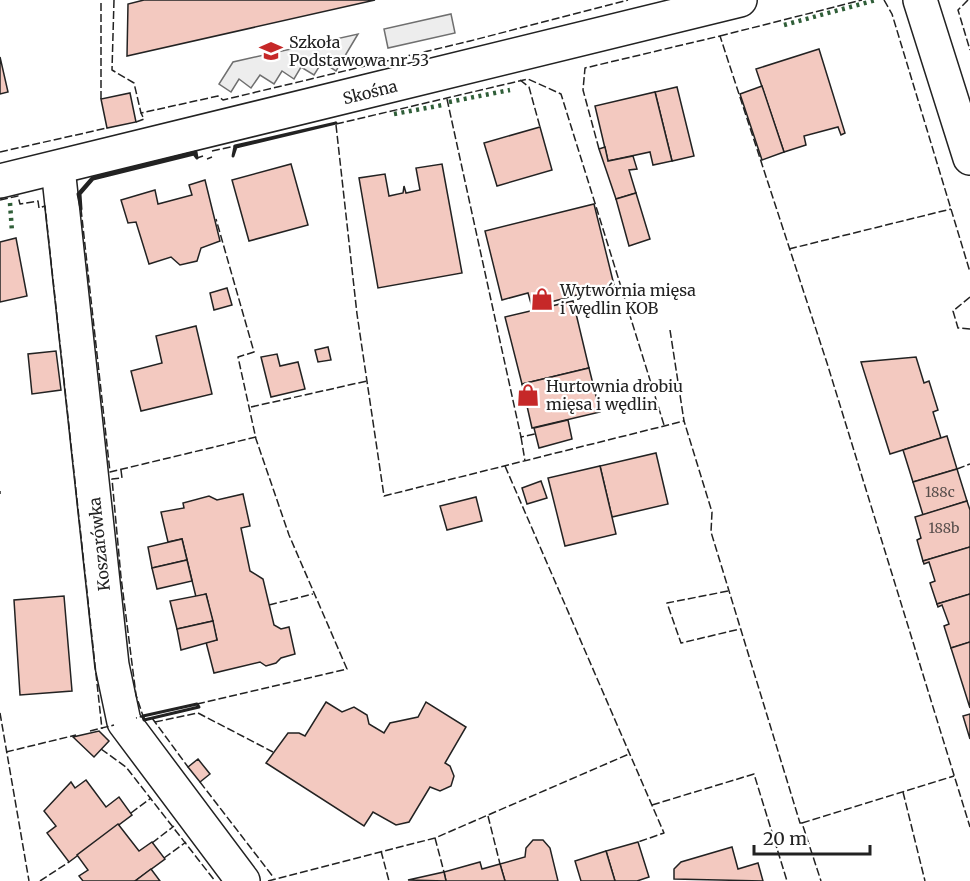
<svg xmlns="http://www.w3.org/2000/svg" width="970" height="881" font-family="Merriweather,serif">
<rect width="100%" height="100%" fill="#fff"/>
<g fill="#ededed" stroke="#6f6f6f" stroke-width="1.5">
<path d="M451,14L455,33L388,48L384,29Z"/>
<path d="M358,34L336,71L322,62L314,75L301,67L294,79L282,71L274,84L260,75L251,88L239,79L231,92L219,84L233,62Z"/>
</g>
<g fill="#f3c9c0" stroke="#222" stroke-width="1.5">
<path d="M144,0H375L127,56L128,4Z"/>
<path d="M819,49L845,133L841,135L838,127L804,136L806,145L784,152L756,69Z"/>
<path d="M0,57L8,92L0,94Z"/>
<path d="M762,86L784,152L762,160L740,94Z"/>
<path d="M677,87L694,156L672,161L655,92Z"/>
<path d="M655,92L672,161L653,165L650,152L608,161L595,106Z"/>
<path d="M130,93L136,122L107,128L101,99Z"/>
<path d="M540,127L552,170L497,186L484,143Z"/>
<path d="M605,147L608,161L633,156L637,169L629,170L636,193L616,199L599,149Z"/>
<path d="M291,164L308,225L249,241L232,180Z"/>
<path d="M442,164L462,273L378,288L359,178L385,174L389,196L403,193L404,186L406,193L420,190L416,168Z"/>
<path d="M205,180L220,241L201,248L197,261L180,265L171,257L149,264L136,222L128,223L121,200L155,190L158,204L192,195L189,185Z"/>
<path d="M636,193L650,239L629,246L616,199Z"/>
<path d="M594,204L614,285L532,307L528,293L502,300L485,231Z"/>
<path d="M16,238L27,296L0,302V242Z"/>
<path d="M227,288L232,305L214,310L210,293Z"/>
<path d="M573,301L589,368L522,384L505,317Z"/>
<path d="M196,326L212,394L141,411L131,371L162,363L156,336Z"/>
<path d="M328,347L331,360L318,362L315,350Z"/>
<path d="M56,351L61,390L32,394L28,354Z"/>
<path d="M277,354L280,366L298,362L305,389L271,397L261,357Z"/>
<path d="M916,357L924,383L929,381L938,410L933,412L941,438L890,454L861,362Z"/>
<path d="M589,368L600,412L532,428L522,384Z"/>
<path d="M568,420L572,439L539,448L534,428Z"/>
<path d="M947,436L957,469L913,482L903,450Z"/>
<path d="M656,453L668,504L612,517L600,466Z"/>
<path d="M600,466L616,534L565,546L548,478Z"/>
<path d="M957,469L967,501L923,515L913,482Z"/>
<path d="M541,481L547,498L527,504L522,488Z"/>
<path d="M243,494L250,526L241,528L250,571L263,579L274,625L281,629L289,627L295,654L281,658L276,663L266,666L260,662L214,673L206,642L217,640L206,594L196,597L182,539L168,542L161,512L184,508L183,503L209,496L217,500Z"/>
<path d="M476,497L482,521L447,530L440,506Z"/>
<path d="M967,501L970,510V547L923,561L917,540L921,538L915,517Z"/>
<path d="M182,539L187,560L152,568L148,547Z"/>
<path d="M970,547V594L937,604L930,583L935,581L929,562L924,564L923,561Z"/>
<path d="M187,560L192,581L157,589L152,568Z"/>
<path d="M206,594L213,621L177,629L170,601Z"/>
<path d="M970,594V642L951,648L944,626L949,624L942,605L938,607L937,604Z"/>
<path d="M64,596L72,691L20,695L14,600Z"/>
<path d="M213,621L217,640L181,650L177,629Z"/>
<path d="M970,642V708L951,648Z"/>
<path d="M326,702L342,712L354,707L367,715L369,724L384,733L390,723L418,717L426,702L466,727L445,763L450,766L454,776L451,786L440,791L430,787L409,822L396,825L373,812L364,826L266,763L288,733H299L305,736Z"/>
<path d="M970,714V739L963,716Z"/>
<path d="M99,731L109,741L94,757L73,737Z"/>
<path d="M198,759L210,774L200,782L188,767Z"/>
<path d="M86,780L106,807L119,797L132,815L69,862L47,833L56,826L44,811L71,782L75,788Z"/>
<path d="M118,824L139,851L152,842L165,859L135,881H83L79,876L88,870L77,855Z"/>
<path d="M533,840H543L550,848L558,881H505L500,864L525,857L526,848Z"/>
<path d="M638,842L649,877L637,881H615L606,851Z"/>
<path d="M732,847L738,869L758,863L763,881L674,879V869L681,862Z"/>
<path d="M606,851L615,881H581L575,861Z"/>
<path d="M480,862L482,869L500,864L505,881H446L444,872Z"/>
<path d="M151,869L160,881H135Z"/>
<path d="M444,872L446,881L408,880Z"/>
</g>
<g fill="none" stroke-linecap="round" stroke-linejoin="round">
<g stroke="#222" stroke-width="36">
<g id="street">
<path d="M58,168L112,665L124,722L243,881"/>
<path d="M0,181L740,0"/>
</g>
</g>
<g stroke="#222" stroke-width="36">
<path id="secondary" d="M920,0L970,158"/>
</g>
<use href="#street" stroke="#fff" stroke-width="33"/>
<use href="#secondary" stroke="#fff" stroke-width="33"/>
<g stroke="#2f5e38" stroke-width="4.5" stroke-dasharray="3 4.5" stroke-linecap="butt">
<path d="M784,25L876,0"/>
<path d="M449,102L510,90"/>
<path d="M394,114L443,105"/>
<path d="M10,203L12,232"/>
</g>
<g stroke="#222" stroke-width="1.5" stroke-dasharray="8 3" stroke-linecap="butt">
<path d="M114,0L112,70L134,83L141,113L218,96L223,100L470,41L628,0"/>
<path d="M884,0L892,14L970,272"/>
<path d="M968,0L958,10L970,50"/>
<path d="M720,36L862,0"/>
<path d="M520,80L529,87L540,127"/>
<path d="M101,99V0"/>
<path d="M447,99L521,437L535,434"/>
<path d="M136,122L144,119L141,113"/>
<path d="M336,124L528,79L561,94L664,425"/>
<path d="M336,125L357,314L384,496L684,421"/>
<path d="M599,149L583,90L585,68L720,36L827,363L970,827"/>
<path d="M212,151L235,146"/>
<path d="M0,152L107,128"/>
<path d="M197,158L203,156"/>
<path d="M207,159L212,157"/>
<path d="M0,200L18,196L20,204L38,201L39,208L45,206L102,729"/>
<path d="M81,209L110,472L256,437"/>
<path d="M789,249L951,209"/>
<path d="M970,297L953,311L958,328L970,329"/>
<path d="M670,330L684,421L712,512L711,532L800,823H802L821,881"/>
<path d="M251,407L367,381"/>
<path d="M521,437L525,461"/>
<path d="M505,466L664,833L638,842"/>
<path d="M957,469L970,464"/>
<path d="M121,470L122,478L112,479L121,577L136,695L143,716L136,718"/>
<path d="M0,491V494"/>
<path d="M728,591L667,603L681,643L740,629"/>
<path d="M269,605L313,594"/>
<path d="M197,704L347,669L289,535L256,439L238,357L254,352L216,219"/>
<path d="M0,713L29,881"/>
<path d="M152,718L188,767"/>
<path d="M155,722L198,713L273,752"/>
<path d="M90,731L114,725"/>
<path d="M101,749L126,767L215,881"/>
<path d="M6,752L76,735"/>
<path d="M200,782L274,878"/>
<path d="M903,792L925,881"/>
<path d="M652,805L754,774L787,881"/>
<path d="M131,813L151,798"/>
<path d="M488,816L500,864"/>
<path d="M802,823L954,776"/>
<path d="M435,838L444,872"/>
<path d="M152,843L174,826"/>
<path d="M381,851L389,881"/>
<path d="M164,858L186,842"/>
<path d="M40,881L69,862"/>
<path d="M268,881L435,838L629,754"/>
</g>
<g stroke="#222" stroke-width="3">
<path d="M336,123L236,147L233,156L235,146Z"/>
<path d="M196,152L197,158L194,154L93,179L80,194L81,209L78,194L92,178Z"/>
<path d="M197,704L199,707L144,720L143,716Z"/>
</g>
</g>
<defs>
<g id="school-bare" transform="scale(1.8)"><path d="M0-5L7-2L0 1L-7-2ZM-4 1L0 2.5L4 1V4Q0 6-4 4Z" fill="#c62828" stroke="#fff" stroke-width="2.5" paint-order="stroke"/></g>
<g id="shop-bare" transform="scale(1.8)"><path d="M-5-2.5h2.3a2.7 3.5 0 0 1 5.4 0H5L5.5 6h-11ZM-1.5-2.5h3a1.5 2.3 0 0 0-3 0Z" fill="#c62828" stroke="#fff" stroke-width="2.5" paint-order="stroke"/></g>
</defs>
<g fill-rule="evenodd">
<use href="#school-bare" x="271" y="51"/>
<use href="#shop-bare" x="542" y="299"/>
<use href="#shop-bare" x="528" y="395"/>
</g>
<g text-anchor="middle" stroke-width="4.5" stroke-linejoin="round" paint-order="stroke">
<g font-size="14" fill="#564c4a">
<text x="940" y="497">188c</text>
<text x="944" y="533">188b</text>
</g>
<g font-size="16" fill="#222" stroke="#fff" text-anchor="start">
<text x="289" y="48">Szkoła<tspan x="289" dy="18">Podstawowa nr 53</tspan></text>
<text x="560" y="296">Wytwórnia mięsa<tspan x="560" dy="18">i wędlin KOB</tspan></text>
<text x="546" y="392">Hurtownia drobiu<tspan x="546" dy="18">mięsa i wędlin</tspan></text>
</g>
<g font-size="16" fill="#222" stroke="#fff">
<text transform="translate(370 92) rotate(-14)" y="6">Skośna</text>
<text transform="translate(99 544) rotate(-96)" y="6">Koszarówka</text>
</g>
</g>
<path d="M754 845v9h116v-9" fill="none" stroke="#222222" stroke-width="3"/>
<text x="763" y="845" font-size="18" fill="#222222" stroke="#ffffff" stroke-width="4.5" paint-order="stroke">20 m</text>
</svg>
